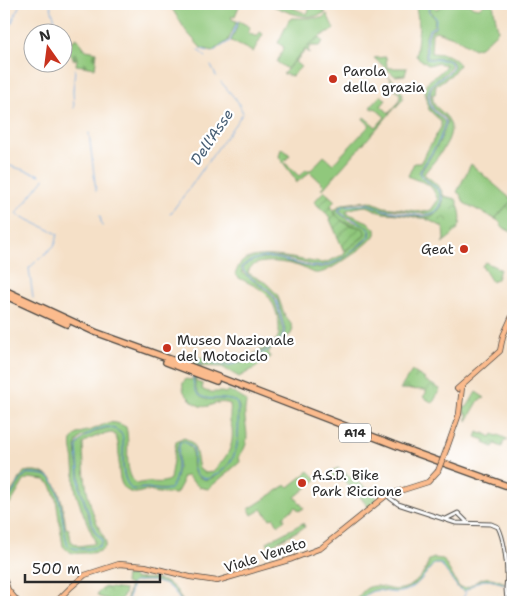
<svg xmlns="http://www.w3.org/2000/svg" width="517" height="606" font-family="'Shantell Sans',sans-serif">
<defs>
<pattern id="cemetery-stones" width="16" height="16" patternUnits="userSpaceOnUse" patternTransform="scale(1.25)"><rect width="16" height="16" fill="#90c87c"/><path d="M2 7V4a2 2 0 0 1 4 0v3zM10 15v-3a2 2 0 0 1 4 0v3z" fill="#76a366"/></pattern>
<pattern id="park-crowns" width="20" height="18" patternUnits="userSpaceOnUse" patternTransform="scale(1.25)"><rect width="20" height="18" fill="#90c87c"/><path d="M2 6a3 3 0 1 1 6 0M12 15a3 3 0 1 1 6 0" fill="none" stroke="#76a366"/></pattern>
<pattern id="garden-furrows" width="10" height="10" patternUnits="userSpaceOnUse" patternTransform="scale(1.25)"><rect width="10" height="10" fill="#90c87c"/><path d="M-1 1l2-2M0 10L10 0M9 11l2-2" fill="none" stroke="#76a366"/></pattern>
</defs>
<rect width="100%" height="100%" fill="#fff"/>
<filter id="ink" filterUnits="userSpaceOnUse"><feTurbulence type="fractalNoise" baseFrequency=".02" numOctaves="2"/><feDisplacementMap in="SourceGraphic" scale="10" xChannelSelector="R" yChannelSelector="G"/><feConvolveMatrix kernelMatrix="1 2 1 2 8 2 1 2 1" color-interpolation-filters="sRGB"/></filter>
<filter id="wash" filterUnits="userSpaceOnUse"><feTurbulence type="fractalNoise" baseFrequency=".0096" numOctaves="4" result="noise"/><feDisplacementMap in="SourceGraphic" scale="20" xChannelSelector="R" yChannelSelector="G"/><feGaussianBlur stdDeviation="1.12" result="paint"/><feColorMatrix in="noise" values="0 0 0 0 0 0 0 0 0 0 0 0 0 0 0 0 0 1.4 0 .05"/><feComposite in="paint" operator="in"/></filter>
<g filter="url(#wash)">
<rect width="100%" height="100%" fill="#f5e0c7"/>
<g fill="#90c87c" stroke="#5e7a54">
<path d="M169,4H240L235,16L231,17L233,20L237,21L228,41L213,51L201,48L186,31Z"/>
<path d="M269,4H283L307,14L312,4L326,12C310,23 284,11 269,4Z"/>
<path d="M419,4H429L428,11L435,18L434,26C422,32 425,48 426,59L445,60L451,62C453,75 429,77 428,95H425L426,84C432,77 441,74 446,65L438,63L428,65L416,56L419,26L416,7Z"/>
<path d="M431,4H437L433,6L436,9L448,4H469L473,7L479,8L484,4H493L498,31L482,46L474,49L456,38L436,31L432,33L431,53C442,54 454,54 459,65L451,75L436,85L435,94L430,95C431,78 449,78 454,66L452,61L446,59L427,58V39L431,30L435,28C437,19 435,17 430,10Z"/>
<path d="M327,14L334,29C314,38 301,52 287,69L277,62L284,47L278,43L289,20L292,18H322Z"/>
<path d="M239,21L250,27L248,33L257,37L260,32L263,34L253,52L231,41Z"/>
<path d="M319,37L323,42L319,46H311L308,50L310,54L306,50L295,62L301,67L292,76L283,74L305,49Z"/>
<path d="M386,57L387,68H407L405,75L395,76L374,58Z"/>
<path d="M384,72L394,81L396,89L402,92L403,99L322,190L321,189L324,185L310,172L296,183V180L279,157L281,149H283L290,155L284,162L299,176L306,170H311L324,156L333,164L370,125L363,119L364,117L376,127L385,117L375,108L373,109L370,107L381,95L386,100L381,106L389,113L399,102L400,94L390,85L391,79Z"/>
<path d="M426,96H428L431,109L445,122L439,141L419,172C422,183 441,186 441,199C442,222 412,212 399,210C393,209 386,210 380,208C376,207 373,204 369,203C361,201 346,204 338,208V212L350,221L366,226L370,230L369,236C356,247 342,262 324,265C317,267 311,265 304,263C283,258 259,251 241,267L243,273L270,293L275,300L283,330L281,338L274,345L245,360L225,364L210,360L197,365L194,364C201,352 211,358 222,360C226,361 233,360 238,360C251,358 265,347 276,340C284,332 275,302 267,295C260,287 248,283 239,278L235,274C237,271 238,266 240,264C254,247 303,261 321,263C327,263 337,257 343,255L345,251L365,235C362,222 339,228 334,210L342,204L370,201L384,207L424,212L431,210L438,200C429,178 424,185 408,176L414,163H420L441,127V121L429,110Z"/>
<path d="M430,96H433C432,106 438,108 445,115C463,133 435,159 424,174C433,182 448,190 443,205C437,226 413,216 399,214C392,213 386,214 379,212C374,210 370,206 365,206C359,207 351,208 346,211L347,213L368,222L375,229C375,233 376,233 374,236C369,245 329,272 319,273C312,274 306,269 301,267C289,262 250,256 248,273L266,283L277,294L285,316L291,324L293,329L291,334L268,352L271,357L255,368L239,377L222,367L198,366L210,362L225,366L246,362L274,346L283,339L285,330L277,299L272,292L244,272L243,267C269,244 300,273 325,267C343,262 357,248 370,237L371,230C363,221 350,220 340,211V208L344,206L368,204L384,211L422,217L434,214L441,207L443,198L439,190L422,175L421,172L440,141L447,122L445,118L433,108Z"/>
<path d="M471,164L512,200L495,219L464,203L461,195L457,192Z"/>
<path d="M194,376H196V382L203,384L202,389C210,395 217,390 226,393L228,390L247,401C239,420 256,438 239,456L240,462L208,489L199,487L187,476L182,477V483L176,494C170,493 165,494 160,493C156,493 152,491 148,491C143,490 139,494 133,493C108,487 127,446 113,433C104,433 89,438 83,444C84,473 85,489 94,516C96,522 106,540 106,544C104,554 90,553 83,553C73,554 69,553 63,546L56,499L51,485L45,480L29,478L24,481L11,503L4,506V504C14,496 17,482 27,474C34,474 45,474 50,478C62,487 62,531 68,546C77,552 90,549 100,546L103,542L102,538L96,533L92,524L81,489L77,447C79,438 98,429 107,428C112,427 118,431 122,435C126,455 117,470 131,489C137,490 143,488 148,489C157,490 162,491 170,489C182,474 176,460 180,442H185L192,449C194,464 187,475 207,480C243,465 238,438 239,407L237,402C216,393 195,410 194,376Z"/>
<path d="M193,378C195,410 217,394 236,402L238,407C238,438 242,465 207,479C188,475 195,463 193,448L185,441L179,442C174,458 181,474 170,489C161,490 157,489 148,488C143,487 137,489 131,489C118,470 127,454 122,434L114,428L108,427L81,437L77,442L76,447L80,489L91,525L95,533L101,538L102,542L99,546C90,549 78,551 68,546C63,531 62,486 50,477C44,473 34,473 27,473C17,481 14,495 4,503V500L8,497L24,472C60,464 62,503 66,528L69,529L71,541L78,546L93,544L95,543L94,538C88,526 77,500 75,487C74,480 75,472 74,464C74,455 69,445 73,438C78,431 87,432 94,429C108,423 111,419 126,427C131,445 122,469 136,484C140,483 145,482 149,482C156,482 163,484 170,479L176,442L184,438C199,443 195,459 200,470L206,473L212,472C226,458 234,449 232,428C231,424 229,420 230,416C230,411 231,409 230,404C211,397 207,418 188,397C184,393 182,389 183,383L186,379L190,380Z"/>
<path d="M309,471L317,479L295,497L304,508L299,511L296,507L283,517L285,520L278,525L274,518L270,519L262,509L252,515L249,509L283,487L287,485L289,487Z"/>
<path d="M434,558L443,559L459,587C471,591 474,579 485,578C492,577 498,580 505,583V584C497,582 486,578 479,581C473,584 470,589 464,591L458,588L441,564H434C425,573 419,586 405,590C383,597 379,579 358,602H354C358,598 362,591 367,588C375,584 383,587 390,589C410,593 425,576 429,560Z"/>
<path d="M126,576H132L135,579C150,578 167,578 177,591C179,594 181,599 183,602C179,599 177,592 173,589C163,580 143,579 132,583L127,602H126L130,585L125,583Z"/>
</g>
<path fill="url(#cemetery-stones)" stroke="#5e7a54" d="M69,31L71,42L77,38L86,50L97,52L95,68L76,65L77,58L74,60L63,42V33Z"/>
<g fill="url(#park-crowns)" stroke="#5e7a54">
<path d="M444,196L456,199C465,222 462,229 442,243L444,240L443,227L426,219C438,214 443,209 444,196Z"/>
<path d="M512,200L513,201V233L502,227L500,222L495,219Z"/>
<path d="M485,262L500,269L497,279L492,282L482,266Z"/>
<path d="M412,371L425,379L424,380L440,389L433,403L423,397L426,393V390L400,389Z"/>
<path d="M476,392L485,398L479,400L467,421V413H464V407H467Z"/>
<path d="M478,432L482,434L484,433L491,437L493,434L497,436L498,435L507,439V441H504L502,447L495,444L493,447L484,443L485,440L476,437Z"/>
<path d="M338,468L375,494L376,498L375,503L369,508L351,486H349L343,479L338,482L330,472Z"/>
<path d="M303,523L305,527L269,546L267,542Z"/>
<path d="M104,587L125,590L124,595L118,602L99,597L97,594Z"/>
</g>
<path fill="url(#garden-furrows)" stroke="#5e7a54" d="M324,191L335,201L331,205L335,214L342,221L349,225L363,228L365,232L364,236L346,250L343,249L328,215L314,202Z"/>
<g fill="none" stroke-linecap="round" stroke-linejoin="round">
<g stroke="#72aae1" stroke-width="1">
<path d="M50,4L54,17L57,32"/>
<path d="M4,38L7,34L20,4"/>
<path d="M4,45V52"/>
<path d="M200,49L212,52L230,41L238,21"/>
<path d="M198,50L206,57"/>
<path d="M211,66L216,76"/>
<path d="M74,108L73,91L75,69"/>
<path d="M89,133L96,191"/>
<path d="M4,164L40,175"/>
<path d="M195,180L243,113L238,102L221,82"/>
<path d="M170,214L194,182"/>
<path d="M100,216L102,226"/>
<path d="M33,298L29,268L55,245L58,234L16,214L44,179"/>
<path d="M197,367C206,357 214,364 225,365C238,366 276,349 282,338C286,331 283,325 281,319C279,311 278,301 272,294C264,283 246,280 242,267C269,243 299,272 324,266C342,262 356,248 370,236V230C362,221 350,221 339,212V208L344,206L368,204L384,210L422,216L434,213L440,207L442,198L439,190L421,176L420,172L439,141L446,122C443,116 435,114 432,108C430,105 429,99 429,96C429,78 443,80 451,70C454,66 452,65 451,62L446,60L427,59L426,39L430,29L435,27L436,18L429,11L430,4"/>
<path d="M4,503C14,495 17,481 27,473C34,474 45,473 50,478C62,487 62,531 68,546C78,551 90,549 100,546L102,542L101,538L96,533L92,524L80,489L77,447C78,438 98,428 107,427C112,427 118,431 122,434C126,455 117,470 131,489C137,490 143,488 148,488C157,490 162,491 170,489C181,475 175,459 180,442H185L193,448C195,463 188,475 207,479C243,465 238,438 238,407L236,402C216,393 193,410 193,375"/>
<path d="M128,602L132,583C144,579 162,581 172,589C175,592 178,598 181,602"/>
<path d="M358,602C378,580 384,598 406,591C419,586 425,573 434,564H441L458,588L464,591C470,589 475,582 481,581C491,578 504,584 513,587"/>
<path d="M461,602L466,592"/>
</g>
</g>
</g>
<g filter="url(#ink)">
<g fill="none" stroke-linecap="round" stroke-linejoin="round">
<g stroke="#494642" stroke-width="5">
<g id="minor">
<path d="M390,498L398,504L456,523L491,524L498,527C504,538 507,562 507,575C507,586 504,590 508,602"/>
<path d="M446,519L458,513L467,522"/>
</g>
</g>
<g stroke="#494642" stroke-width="6">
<g id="major">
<path d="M457,389L500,351L503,336L513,314"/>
<path d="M447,448L459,414L462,387"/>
<path d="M4,578L8,590L18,602"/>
<path d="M56,602L71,587L85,575L119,564L145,566L190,577L217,581L292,559L321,548L387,495L428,482L438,471"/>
</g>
</g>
<g stroke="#494642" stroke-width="8">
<g id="highway">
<path d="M4,290L95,332L192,367L413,452L513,488"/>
<path d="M4,295L67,324"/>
<path d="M166,362L216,381"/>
</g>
</g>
<use href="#minor" stroke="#fff" stroke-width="3"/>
<use href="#major" stroke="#fbbb8d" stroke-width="4.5"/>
<use href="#highway" stroke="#fbbb8d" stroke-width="5.5"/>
<g stroke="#494642" stroke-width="6" stroke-linecap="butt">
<path id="major-bridge" d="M438,471L447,448"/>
</g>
<use href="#major-bridge" stroke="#fbbb8d" stroke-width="4.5"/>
</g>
</g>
<g fill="#c8321e" stroke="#fff" stroke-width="2">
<circle cx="333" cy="79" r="5"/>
<circle cx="464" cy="249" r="5"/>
<circle cx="167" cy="348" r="5"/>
<circle cx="302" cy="483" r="5"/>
</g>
<g text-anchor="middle" stroke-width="4.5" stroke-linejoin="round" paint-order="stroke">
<rect fill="#fff" stroke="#6b6b6b" stroke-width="1" x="339" y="423.5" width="32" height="19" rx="4"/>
<g font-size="12" font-weight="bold" fill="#2b2b2b">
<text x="355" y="437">A14</text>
</g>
<g font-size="14" fill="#2b2b2b" stroke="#fff" text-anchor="start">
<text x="343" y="76">Parola<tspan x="343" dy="16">della grazia</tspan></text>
<text x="454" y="254" text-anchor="end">Geat</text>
<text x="177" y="345">Museo Nazionale<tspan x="177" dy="16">del Motociclo</tspan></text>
<text x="312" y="480">A.S.D. Bike<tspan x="312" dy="16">Park Riccione</tspan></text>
</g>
<g font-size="14" fill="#2b2b2b" stroke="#fff">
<text transform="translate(265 555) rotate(-18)" y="5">Viale Veneto</text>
</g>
<g font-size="15" font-style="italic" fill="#475e74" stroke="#fff">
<text transform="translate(212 137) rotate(-56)" y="5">Dell'Asse</text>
</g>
</g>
<rect width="517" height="606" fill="none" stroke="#fff" stroke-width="20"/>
<g transform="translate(48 48) rotate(346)"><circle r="24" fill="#ffffff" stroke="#aaaaaa"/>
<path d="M0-4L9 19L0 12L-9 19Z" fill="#c8321e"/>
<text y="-8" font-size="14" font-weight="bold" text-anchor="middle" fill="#2b2b2b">N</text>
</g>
<path d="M25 574v8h135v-8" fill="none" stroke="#2b2b2b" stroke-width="2.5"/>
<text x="32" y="574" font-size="15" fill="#2b2b2b" stroke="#ffffff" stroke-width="4" paint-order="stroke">500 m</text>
</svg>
